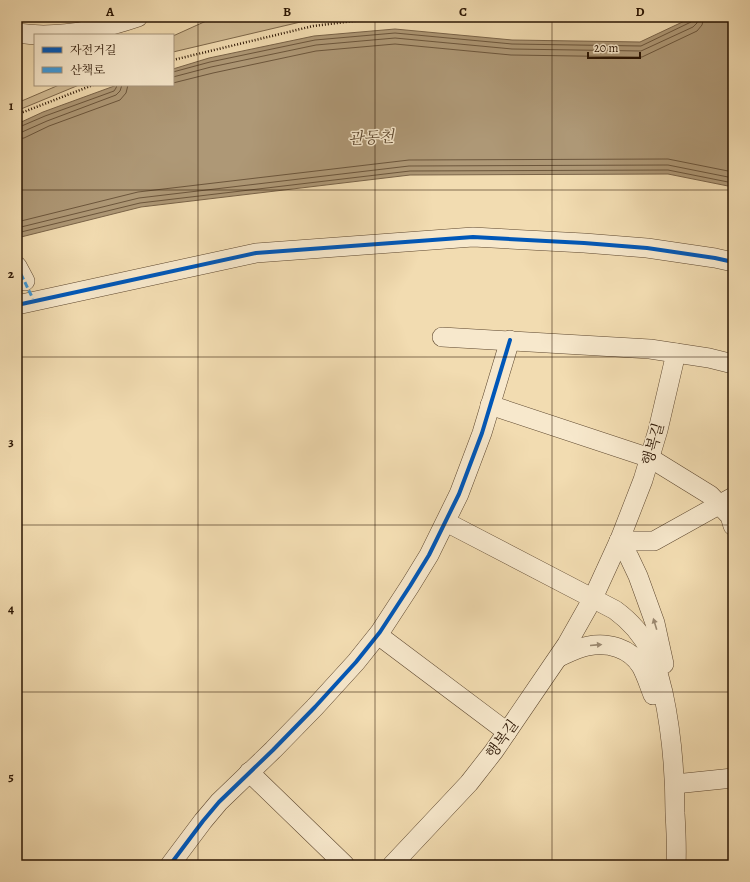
<svg xmlns="http://www.w3.org/2000/svg" width="750" height="882" font-family="Alegreya,'Noto Serif KR',serif">
<rect width="100%" height="100%" fill="#f2dcb1"/>
<filter id="stains"><feTurbulence type="fractalNoise" baseFrequency=".005" numOctaves="4"/><feColorMatrix values="0 0 0 0 .2 0 0 0 0 .09 0 0 0 0 .02 0 0 0 .5 -.17"/></filter>
<radialGradient id="worn" r=".72"><stop offset=".6" stop-color="#630" stop-opacity="0"/><stop offset="1" stop-color="#630" stop-opacity=".3"/></radialGradient>
<g fill="#d0ba93" stroke="#7d674a">
<path d="M215,17H356L309,20L173,52V36Z"/>
<path d="M59,85H79L21,109L17,106V103Z"/>
</g>
<path fill="#ae9876" stroke="#796348" d="M693,17H733V187L668,174L410,175L141,207L17,238V124L43,112L117,85H173V69L209,58L314,36L395,29L512,40L640,42Z"/>
<g fill="none" stroke-linecap="round" stroke-linejoin="round">
<g stroke="#6c563c" stroke-width="1">
<path d="M173,72L210,62L315,40L395,33L512,44L641,46L691,22L693,17"/>
<path d="M173,77L211,67L316,45L395,38L512,49L641,51L693,27L697,23L698,17"/>
<path d="M173,83L213,73L316,51L395,44L511,55L642,57L697,31L702,25L704,17"/>
<path d="M17,128L45,116L114,91L116,88L117,85"/>
<path d="M17,133L22,132L47,121L116,95L120,91L122,85"/>
<path d="M17,139L24,138L49,126L120,100L126,93L128,85"/>
<path d="M17,222L138,192L409,160L668,159L733,172"/>
<path d="M17,228L139,198L409,166L668,165L733,178"/>
<path d="M17,233L140,203L410,171L668,170L733,183"/>
</g>
<g stroke="#5c462e" stroke-width="20">
<g id="minor">
<path d="M17,33C57,39 100,30 138,17"/>
<path d="M17,266L25,281"/>
<path d="M17,305L256,253L473,237L584,243L647,248L715,258L733,262"/>
<path d="M442,337L650,349L709,358L733,364"/>
<path d="M490,405L650,458L710,495L730,516L733,526"/>
<path d="M446,522L615,610C630,621 642,634 650,651C657,664 659,678 663,692C672,734 675,771 675,813C676,830 677,848 676,865"/>
<path d="M619,541L629,557L638,576L655,623L664,664"/>
<path d="M619,541H654L733,497"/>
<path d="M378,635L507,732"/>
<path d="M559,657C568,653 578,648 588,646C608,642 630,648 641,666C646,675 649,685 653,695"/>
<path d="M249,772L345,865"/>
<path d="M675,784L733,778"/>
<path d="M170,865L203,821L219,802L273,750L315,707L356,662L380,632L410,586L429,555L459,494L482,433L510,340"/>
<path d="M392,865L469,783L494,751L567,644L593,598L620,539L643,480L658,430L676,353"/>
</g>
</g>
<g stroke="#2a1402" stroke-width="2.5" stroke-dasharray="1 2" stroke-linecap="butt">
<path d="M588,17H609"/>
<path d="M173,60L313,26L370,19L407,17"/>
<path d="M17,114L26,111L93,85"/>
</g>
<use href="#minor" stroke="#f7e8cc" stroke-width="19"/>
<path stroke="#3d9add" stroke-width="3" stroke-dasharray="6 3" stroke-linecap="butt" d="M17,266L34,301"/>
<g stroke="#f7e8cc" stroke-width="6">
<g id="cycleway">
<path d="M17,305L256,253L473,237L584,243L647,248L715,258L733,262"/>
<path d="M170,865L203,821L219,802L273,750L315,707L356,662L380,632L410,586L429,555L459,494L482,433L510,340"/>
</g>
</g>
<use href="#cycleway" stroke="#0057b8" stroke-width="4"/>
</g>
<defs><path id="oneway-solid" d="M-6-.8H1V-3.2L6.5 0L1 3.2V.8H-6Z"/></defs>
<g fill="#9b8971">
<use href="#oneway-solid" transform="translate(655 624) rotate(-107)"/>
<use href="#oneway-solid" transform="translate(596 645) rotate(-5)"/>
</g>
<path fill="none" stroke="#2a1402" stroke-width="1" stroke-opacity="0.55" d="M198,17V865M375,17V865M552,17V865M17,190H733M17,357H733M17,525H733M17,692H733"/>
<g text-anchor="middle" stroke-width="3" stroke-linejoin="round" paint-order="stroke">
<g font-size="15" fill="#2a1402" stroke="#f7e8cc">
<text transform="translate(653 444) rotate(-74)" y="5">행복길</text>
<text transform="translate(502 739) rotate(-54)" y="5">행복길</text>
</g>
<g font-size="16" font-style="italic" fill="#5f4930" stroke="#f7e8cc">
<text transform="translate(371 137) rotate(-3)" y="6">관동천</text>
</g>
</g>
<rect width="750" height="882" fill="none" stroke="#f2dcb1" stroke-width="44"/>
<rect x="34" y="34" width="140" height="52" fill="#f7e8cc" stroke="#a5937b"/>
<rect x="42" y="47" width="20" height="6" fill="#0057b8" stroke="#a5937b"/>
<text x="70" y="54" font-size="12" fill="#2a1402">자전거길</text>
<rect x="42" y="67" width="20" height="6" fill="#3d9add" stroke="#a5937b"/>
<text x="70" y="74" font-size="12" fill="#2a1402">산책로</text>
<path d="M588 52v6h52v-6" fill="none" stroke="#2a1402" stroke-width="2"/>
<text x="594" y="52" font-size="12" fill="#2a1402" stroke="#f7e8cc" stroke-width="3" paint-order="stroke">20 m</text>
<rect x="22" y="22" width="706" height="838" fill="none" stroke="#2a1402" stroke-width="1.5"/>
<g font-size="13" text-anchor="middle" font-weight="bold" fill="#2a1402">
<text x="110" y="16">A</text>
<text x="287" y="16">B</text>
<text x="463" y="16">C</text>
<text x="640" y="16">D</text>
<text x="11" y="110">1</text>
<text x="11" y="278">2</text>
<text x="11" y="446">3</text>
<text x="11" y="613">4</text>
<text x="11" y="781">5</text>
</g>
<rect width="100%" height="100%" filter="url(#stains)"/>
<rect width="100%" height="100%" fill="url(#worn)"/>
</svg>
